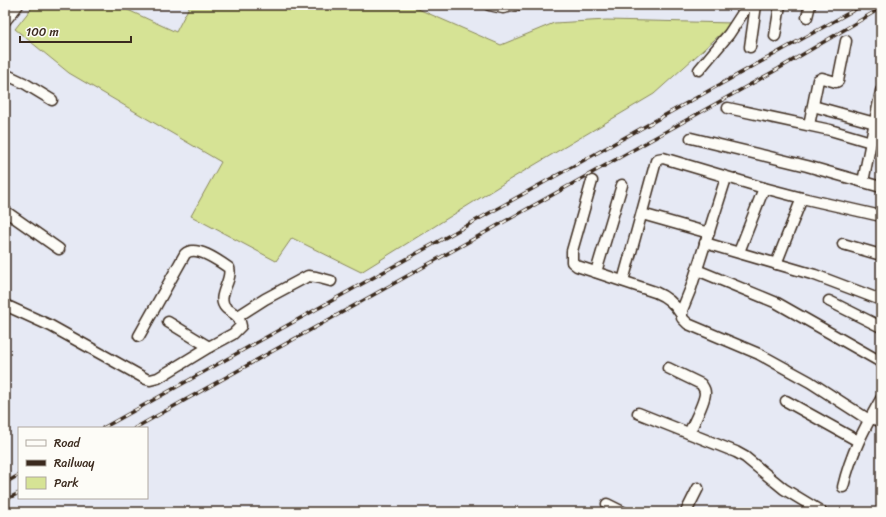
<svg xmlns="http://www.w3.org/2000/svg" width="886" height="517" font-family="Sriracha,sans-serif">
<rect width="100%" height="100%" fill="#e6e9f4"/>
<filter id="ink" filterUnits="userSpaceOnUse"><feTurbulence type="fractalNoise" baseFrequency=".025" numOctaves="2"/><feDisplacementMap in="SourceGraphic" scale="8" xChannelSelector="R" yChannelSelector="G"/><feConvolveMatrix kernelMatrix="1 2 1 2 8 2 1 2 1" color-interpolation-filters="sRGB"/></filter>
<g filter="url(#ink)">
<path fill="#d6e395" stroke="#88865a" d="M34,5H117L176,32L190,5H409L501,45L554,23L607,20L733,23L654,94L509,180L361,272L292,238L276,261L191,216L221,162L69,73L15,29Z"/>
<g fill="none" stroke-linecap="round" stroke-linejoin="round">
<g stroke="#3b2a1e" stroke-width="13">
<g id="minor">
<path d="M489,5L503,8L518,5"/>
<path d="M807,17L810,5"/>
<path d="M5,21L18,5"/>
<path d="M775,36L780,5"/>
<path d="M750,47L756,5"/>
<path d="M699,70L729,34L748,5"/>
<path d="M5,74L24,83L52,100"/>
<path d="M813,106L875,123"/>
<path d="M728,108L830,130L871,142"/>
<path d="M809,125L818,80L822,78L836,82L838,81L846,41"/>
<path d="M691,138L807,166L881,187"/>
<path d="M726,178L691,288L682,310V318L688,324L759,354L810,382L869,420"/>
<path d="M592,181L572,251V262L577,266L655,292C667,297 674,303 681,314"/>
<path d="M863,182L881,91"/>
<path d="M5,211L59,249"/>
<path d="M642,214L709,233"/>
<path d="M705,243L815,275L881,300"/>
<path d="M843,244L881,255"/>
<path d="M739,252L764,188L802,198L881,216"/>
<path d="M776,264L802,198"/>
<path d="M697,270L777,303L881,362"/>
<path d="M596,272L622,185"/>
<path d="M623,281L656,161L658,159L663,158L764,188"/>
<path d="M829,301L881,327"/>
<path d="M5,305L51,326L146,379L150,380L158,378L209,347L233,334L241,326L239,318L240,315L265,299L308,276L316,277L331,281"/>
<path d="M168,322L209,347"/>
<path d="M139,336L185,254C195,244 219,261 229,268C233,281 215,297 226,308C230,311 235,314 239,318"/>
<path d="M668,368L701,384C703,387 705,389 705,393C705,402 693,424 689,433"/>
<path d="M786,401L858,441"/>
<path d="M638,413L736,452L745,457L784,489L822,512"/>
<path d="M871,417L881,422"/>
<path d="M843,487C851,453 864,429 881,399"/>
<path d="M607,504L623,512"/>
<path d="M686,512L698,488"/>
</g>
</g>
<use href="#minor" stroke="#fdfcf7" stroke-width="10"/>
<g stroke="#3b2a1e" stroke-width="3.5">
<g id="rail">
<path d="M103,428L863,5"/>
<path d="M135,428L778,69L881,8"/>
<path d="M5,483L19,475"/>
<path d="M5,500L19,493"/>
</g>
</g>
<use href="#rail" stroke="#fdfcf7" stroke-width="2" stroke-dasharray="6" stroke-linecap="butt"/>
</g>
</g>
<rect width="886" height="517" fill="none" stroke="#fdfcf7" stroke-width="20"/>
<rect x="10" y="10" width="866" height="497" fill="none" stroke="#3b2a1e" stroke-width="1.5" filter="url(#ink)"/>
<rect x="18" y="427" width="130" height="72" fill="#fdfcf7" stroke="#afa8a0"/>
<rect x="26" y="440" width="20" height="6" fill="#fdfcf7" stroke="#afa8a0"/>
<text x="54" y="447" font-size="12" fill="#3b2a1e">Road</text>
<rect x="26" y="460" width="20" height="6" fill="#3b2a1e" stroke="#afa8a0"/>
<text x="54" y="467" font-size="12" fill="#3b2a1e">Railway</text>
<rect x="26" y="477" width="20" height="12" fill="#d6e395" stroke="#afa8a0"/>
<text x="54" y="487" font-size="12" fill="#3b2a1e">Park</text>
<path d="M20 36v6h111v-6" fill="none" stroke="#3b2a1e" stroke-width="2"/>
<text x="26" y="36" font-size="12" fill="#3b2a1e" stroke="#fdfcf7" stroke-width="3" paint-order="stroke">100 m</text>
</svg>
